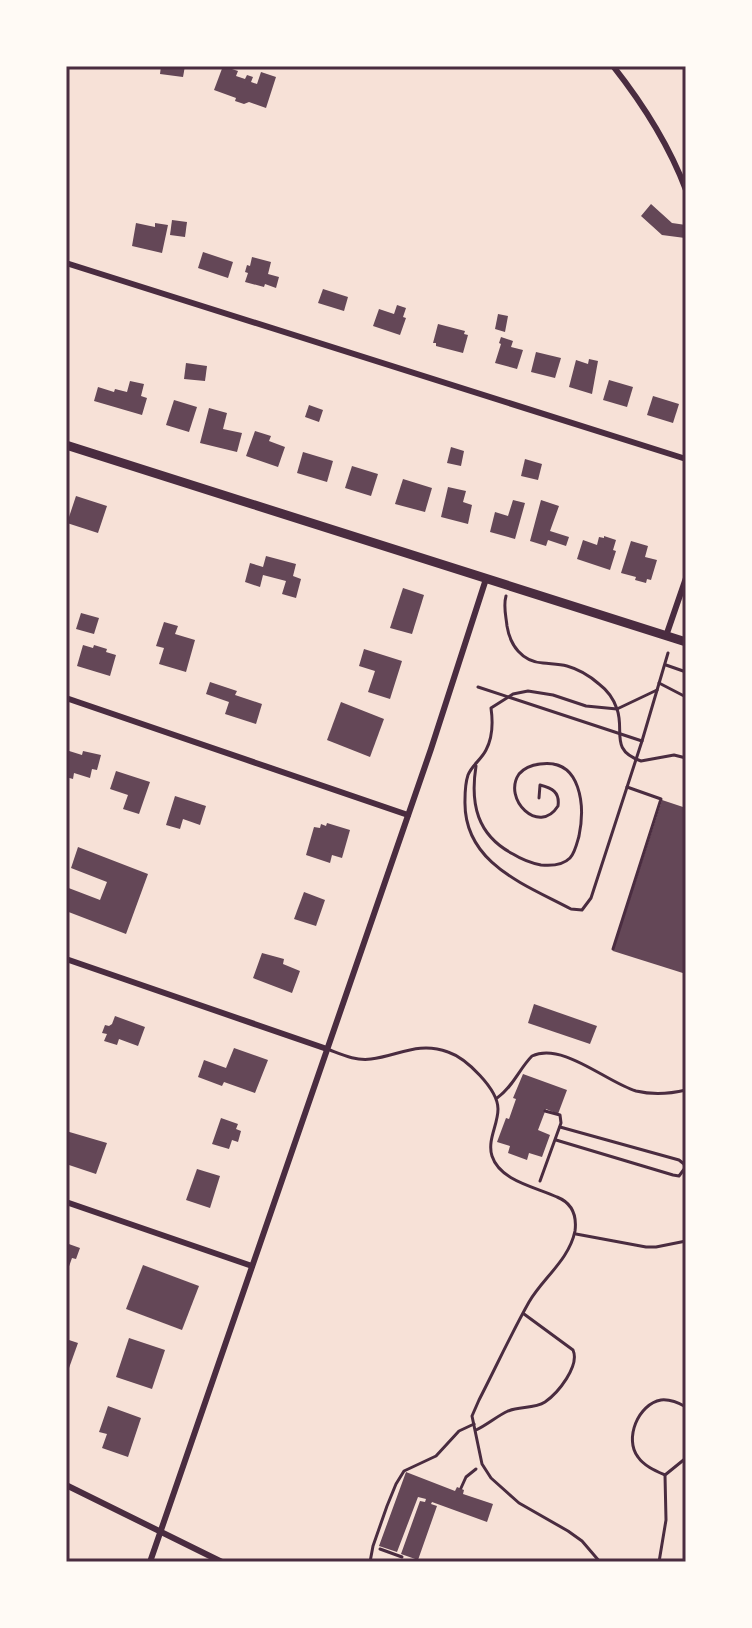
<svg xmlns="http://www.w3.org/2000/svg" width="752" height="1628" font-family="Raleway,sans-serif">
<rect width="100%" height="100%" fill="#f7e1d7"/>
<g fill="#644757">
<path d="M161,66H185L183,77L160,74Z"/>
<path d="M223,66L238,71L236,76L245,79L247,75L253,77L251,82L257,84L261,72L276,77L266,108L249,102L244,104L235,101L236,98L214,90Z"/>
<path d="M651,204L672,223L686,225L685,238L662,235L641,216Z"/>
<path d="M172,220L187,222L185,237L170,235Z"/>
<path d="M136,223L155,227V223L168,225L162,253L132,246Z"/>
<path d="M203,252L233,262L228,278L198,268Z"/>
<path d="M252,257L271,262L268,274L279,277L276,288L265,284L264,287L245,282L248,273L245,272L247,265L250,266Z"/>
<path d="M323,289L348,297L344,311L318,303Z"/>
<path d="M397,305L406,308L403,317L406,318L400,335L373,326L379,309L394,314Z"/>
<path d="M498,314L508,316L505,332L495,329Z"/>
<path d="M438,324L465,331L464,334L468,335L463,353L436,346V343H433Z"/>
<path d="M501,337L513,341L511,347L523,350L517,369L495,363L501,344L499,343Z"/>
<path d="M536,352L561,358L555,378L531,372Z"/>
<path d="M589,359L598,361L592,394L569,387L576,360L588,364Z"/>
<path d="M186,363L207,366L205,381L184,379Z"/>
<path d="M609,380L633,387L627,407L603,400Z"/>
<path d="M130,381L144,384L141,396L147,398L142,415L94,401L98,387L114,392L115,389L127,392Z"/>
<path d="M653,396L679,404L673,423L647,415Z"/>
<path d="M174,400L197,407L189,432L166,425Z"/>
<path d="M309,405L323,410L319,422L305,417Z"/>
<path d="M209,408L227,413L223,429L242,433L237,452L200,443Z"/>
<path d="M255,431L271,436L269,441L285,447L278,467L246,456Z"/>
<path d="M451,447L464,451L461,466L447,463Z"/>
<path d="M303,452L333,461L327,482L297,473Z"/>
<path d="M525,459L542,464L538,480L521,476Z"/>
<path d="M352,466L378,474L371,496L345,488Z"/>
<path d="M403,479L432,488L425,512L395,504Z"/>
<path d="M448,487L466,491L463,502L472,505L468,524L441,517Z"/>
<path d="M76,496L107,506L98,533L67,523Z"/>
<path d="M513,500L525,503L515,539L490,532L495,512L508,516Z"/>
<path d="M541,500L559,506L550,531L569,537L566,546L548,540L546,546L530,541Z"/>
<path d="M604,536L616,540L613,550L616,551L610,570L577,559L583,540L597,545L599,537L604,538Z"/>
<path d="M631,541L648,546L645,557L657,560L651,580L647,579L646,583L635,580L636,577L621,573Z"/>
<path d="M266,556L296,564L293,576L301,579L296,598L282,594L286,581L263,575L260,587L245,582L250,563L263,567Z"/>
<path d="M403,588L424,595L412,634L390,628Z"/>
<path d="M81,613L99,618L94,634L76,629Z"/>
<path d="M164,622L178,626L175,634L195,640L186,672L159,664L164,648L156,646Z"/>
<path d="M83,645L93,648L94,645L107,649L106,652L116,655L110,676L77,666Z"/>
<path d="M364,649L402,661L390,699L368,692L375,671L359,666Z"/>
<path d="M210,682L237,691L235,695L262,704L256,724L225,714L229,702L206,694Z"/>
<path d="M341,702L384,719L370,757L327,740Z"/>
<path d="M66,750L82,755L83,751L101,755L97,770L92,769L90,778L74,773L73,779L66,777Z"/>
<path d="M116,771L150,782L139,814L123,809L128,795L110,789Z"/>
<path d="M175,796L206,806L200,825L183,819L180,829L166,825Z"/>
<path d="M662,800L686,808V974L613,951Z"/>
<path d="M327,823L350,830L342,858L332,855L330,863L306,855L314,827L320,828L321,824L326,826Z"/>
<path d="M78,847L148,874L126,934L66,911V887L100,900L107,882L71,868Z"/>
<path d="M304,892L325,900L316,926L294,919Z"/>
<path d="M262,953L284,959L283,964L300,971L292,993L253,978Z"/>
<path d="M534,1004L597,1026L590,1044L528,1023Z"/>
<path d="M115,1016L145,1027L138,1046L119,1039L117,1045L104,1041L107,1034L102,1033L105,1025L109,1026L112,1024Z"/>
<path d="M234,1048L268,1060L255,1093L224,1082L222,1086L198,1077L204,1060L226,1068Z"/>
<path d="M523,1074L567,1090L558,1114L546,1109L538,1130L550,1135L542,1157L529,1153L527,1160L508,1153L510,1146L497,1142L506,1118L509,1119L516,1099L513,1098Z"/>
<path d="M221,1118L238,1124L236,1129L241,1131L238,1142L232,1140L229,1149L212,1144Z"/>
<path d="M66,1131L107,1143L96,1174L66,1164V1152L69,1143L66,1142Z"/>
<path d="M197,1169L220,1176L210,1208L186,1200Z"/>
<path d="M66,1243L80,1248L76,1259L72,1258L66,1275Z"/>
<path d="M143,1265L199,1286L182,1330L126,1309Z"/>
<path d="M129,1338L165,1350L152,1389L116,1377Z"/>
<path d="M66,1339L78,1343L69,1368L66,1367Z"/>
<path d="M108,1406L141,1418L128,1457L102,1448L107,1434L99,1432Z"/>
<path d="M406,1472L455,1491L457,1487L464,1490L463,1494L493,1504L487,1522L432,1502L431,1504L437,1506L418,1560L401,1554L420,1501L425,1502L426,1499L418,1497L397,1552L379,1546Z"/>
</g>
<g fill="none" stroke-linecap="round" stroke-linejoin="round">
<g stroke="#4a2c40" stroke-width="3">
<path d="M506,596C503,606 506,616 507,626C510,645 522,662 543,663C551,664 559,664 567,666C578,669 591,677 599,684C607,690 614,700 617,709C625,731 609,750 641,761L674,755L686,758"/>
<path d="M666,665L686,672"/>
<path d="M659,683L686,697"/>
<path d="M478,687L642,741L668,653"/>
<path d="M642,741L591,898L582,910L571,909C524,884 463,863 465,800C465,791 465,784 468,775C472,765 481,760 486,750C493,737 493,722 491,708L513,694L528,691L553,695L586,706L617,709L657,690"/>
<path d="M476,766C470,804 477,835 513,854C521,859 531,863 541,865C551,866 563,865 570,858C575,853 577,843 579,836C585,807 582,758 540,764C532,765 524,768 519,774C502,799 539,836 558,806C560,792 552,788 540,785L539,798"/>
<path d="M613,949L661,799L627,787"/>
<path d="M556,1140L673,1175L679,1176L685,1168L684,1164L679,1160L560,1127"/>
<path d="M540,1181L561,1123L560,1115L545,1111"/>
<path d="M461,1488L466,1477L476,1469"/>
<path d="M380,1549L402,1557"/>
</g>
<g stroke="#4a2c40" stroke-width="3">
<path d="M330,1050C343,1055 356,1061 371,1059C398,1056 418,1041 448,1052C466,1058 498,1089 498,1109C498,1125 487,1140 492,1156C500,1181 536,1187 557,1197C572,1203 577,1215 575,1231C569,1260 543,1278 529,1302C511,1334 496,1367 479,1400L472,1416L482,1464L491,1478L519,1503L568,1531L582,1541L600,1562"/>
<path d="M497,1098C513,1087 519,1069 532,1056C563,1042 606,1082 636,1091C653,1095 669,1094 686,1090"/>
<path d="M576,1234L646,1247H656L686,1241"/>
<path d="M476,1430C487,1425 497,1416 508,1411C520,1406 534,1409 545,1402C558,1393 580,1366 573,1350L524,1314"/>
<path d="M665,1475C656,1471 644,1466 638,1457C624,1439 638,1404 661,1400C670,1399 679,1403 686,1407"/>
<path d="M370,1562L373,1546L387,1506L396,1484L404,1471L436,1456L459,1431L474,1424"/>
<path d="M659,1562L666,1520L665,1475L686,1458"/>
</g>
<g stroke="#4a2c40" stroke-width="6">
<path d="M613,66C643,104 669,145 686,190"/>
<path d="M66,263L686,459"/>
<path d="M666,636L686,578"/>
<path d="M66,698L408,815"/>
<path d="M66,959L327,1049"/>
<path d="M66,1202L252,1266"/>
<path d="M66,1485L222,1562"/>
<path d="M150,1562L431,749L486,579"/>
</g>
<path stroke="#4a2c40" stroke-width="9" d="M66,445L686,642"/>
</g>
<rect width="752" height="1628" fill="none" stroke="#fffaf5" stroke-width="136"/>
<rect x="68" y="68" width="616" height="1492" fill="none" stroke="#4a2c40" stroke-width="3"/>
</svg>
